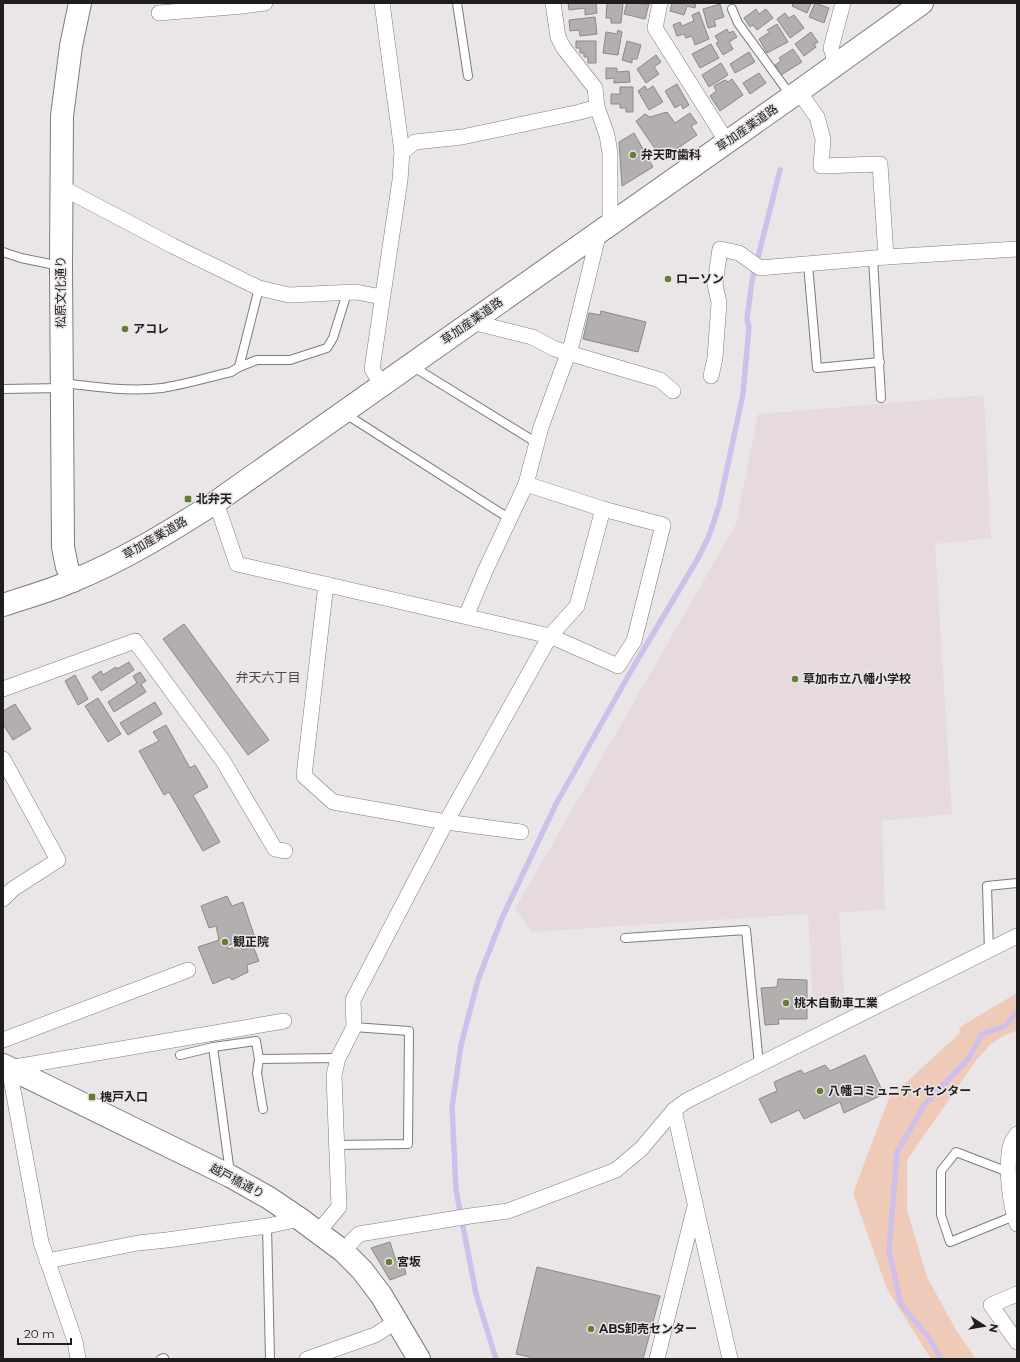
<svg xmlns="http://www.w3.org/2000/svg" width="1020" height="1362" font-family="Montserrat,'Noto Sans JP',sans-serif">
<rect width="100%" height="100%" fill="#eae6e7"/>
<path fill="#e7dadf" d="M984,395L991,538L935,544L952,814L882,821L885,909L839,913L845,1008L813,1009L808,914L532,932L515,909L736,524L758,414Z"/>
<path fill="#f0cab8" d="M1017,993V1031L1005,1035L992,1043L977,1059L907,1160V1210L927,1277L956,1330L976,1359H931L887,1289L853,1193L889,1098L959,1034L960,1027Z"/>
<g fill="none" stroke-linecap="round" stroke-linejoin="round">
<g stroke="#cfc0ea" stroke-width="5.5">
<path d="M496,1359L476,1294L456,1190L452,1107L461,1045L478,980L502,918L556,804L635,664L697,560L709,536L719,506L743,394L749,327L747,319L752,281L780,170"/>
<path d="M941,1359L930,1339L901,1304L889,1251L897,1152L925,1104L968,1059L982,1034L1005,1026L1017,1012"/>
</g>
</g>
<g fill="#b4afaf" stroke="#8c8888">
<path d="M568,3H596L597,13L585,15V8L569,10Z"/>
<path d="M607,3H623L621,23H611V18H606Z"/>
<path d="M627,3L649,4L645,19L624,14Z"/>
<path d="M672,3H696L695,8L687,6L684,15L670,11Z"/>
<path d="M793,3H811L807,13L792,6Z"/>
<path d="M815,3L829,8L824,23L809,17Z"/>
<path d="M720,4L724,17L714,20L716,26L708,28L703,9Z"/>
<path d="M756,9L759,14L766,9L773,18L757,30L753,25L750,27L744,18Z"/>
<path d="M699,12L709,39L695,45L692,36L686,38L684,34L677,36L673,25L680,22L682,26L694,21L692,15Z"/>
<path d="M785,13L789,18L794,15L804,28L790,38L777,19Z"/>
<path d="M595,17L597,34L580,36L579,30L570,31L569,20Z"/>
<path d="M777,24L788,42L767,53L759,39L770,32L767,30Z"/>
<path d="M727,29L729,33L733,31L737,37L729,42L733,49L723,55L716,43L719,42L715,36Z"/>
<path d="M618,30L622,32L618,55L603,53L606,32L617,34Z"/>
<path d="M811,32L818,42L814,44L816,47L804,56L795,44Z"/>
<path d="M576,41H596V63H588V57H584V53H580V48H576Z"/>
<path d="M627,41L641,45L637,59H632V63L622,60Z"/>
<path d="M711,44L719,58L700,68L692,54Z"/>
<path d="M793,49L802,62L781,75L775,65L781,61L779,58Z"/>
<path d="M749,52L755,62L735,73L730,64Z"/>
<path d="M656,55L661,62L654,67L659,74L646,83L637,69Z"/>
<path d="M721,63L728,75L709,87L702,75Z"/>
<path d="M606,68H617V72L629,71L630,82L614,83V78L606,79Z"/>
<path d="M759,73L766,83L750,94L743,83Z"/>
<path d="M732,79L743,95L720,111L710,96L716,91L714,86L725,80L728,82Z"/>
<path d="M677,84L689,105L683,109L681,104L675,108L665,91Z"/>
<path d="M645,86L647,90L653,86L663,102L649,110L638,91Z"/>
<path d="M620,87H633V112H626V108H620V104H611V94H620Z"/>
<path d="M667,112L675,123L690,113L697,123L691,126L697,135L662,159L636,121L645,114L650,117Z"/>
<path d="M634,133L653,167L622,186L619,142Z"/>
<path d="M601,311L646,322L638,352L583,339L589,313L600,315Z"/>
<path d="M184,624L269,740L248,755L163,639Z"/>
<path d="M129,662L134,670L101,691L92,677L101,671L103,675L116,667L117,669Z"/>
<path d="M140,672L146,681L141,684L146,692L114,712L108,702L137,683L133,676Z"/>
<path d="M75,675L88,699L78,705L65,681Z"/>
<path d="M98,698L121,734L108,742L85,706Z"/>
<path d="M155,702L162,714L128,735L120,723Z"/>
<path d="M15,704L31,729L13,740L3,724V711Z"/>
<path d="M166,725L190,768L195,765L208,787L193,795L220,842L203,851L169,792L164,795L139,751L159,741L153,732Z"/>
<path d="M227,896L232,906L243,902L254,935L227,946L228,949L241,945L243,950L253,946L259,961L247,965L248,972L232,980L229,977L213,984L198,947L219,940L216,926L209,928L201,906Z"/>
<path d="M778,979L807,980V1019H778L779,1024L765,1025L761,988L777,987Z"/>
<path d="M865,1055L884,1094L844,1113L840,1102L804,1119L799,1110L771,1123L759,1099L777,1091L774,1082L801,1070L804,1074L825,1065L830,1071Z"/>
<path d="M390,1242L396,1261L402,1259L406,1274L390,1280L371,1248Z"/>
<path d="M537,1267L660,1296L643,1359H530V1357L516,1354Z"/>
</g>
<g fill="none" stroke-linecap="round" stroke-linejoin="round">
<g stroke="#7f7b7c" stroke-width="10">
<g id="lane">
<path d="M457,3L468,76"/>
<path d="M732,9L738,23L791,96"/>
<path d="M3,252L21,258L60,266"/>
<path d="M873,258L881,398"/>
<path d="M808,264L817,368L880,362"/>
<path d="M412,366L537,443"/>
<path d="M239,367L259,288"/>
<path d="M64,383C95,387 130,392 162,388C183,385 209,377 231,372L239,367L257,360H290L327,348L333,338L347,293"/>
<path d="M3,389L61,388"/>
<path d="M344,413L510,519"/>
<path d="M625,938L746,930L759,1065"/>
<path d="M989,951L987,886L1017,883"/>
<path d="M213,1047L230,1173"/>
<path d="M180,1055L213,1047L256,1041L259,1059L257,1073L263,1109"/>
<path d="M259,1059L338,1058"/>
<path d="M336,1145L408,1144L409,1031L354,1027"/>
<path d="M1008,1172L956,1152L941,1171V1215L950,1242L1014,1216"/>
<path d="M267,1226L270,1359"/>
<path d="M161,1359L164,1358"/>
</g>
</g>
<g stroke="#7f7b7c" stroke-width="16">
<g id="street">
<path d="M382,3L402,152L400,180L372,369L382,385"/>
<path d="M553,3L558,37L563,47L595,88L597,107L607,135L610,153V225"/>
<path d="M660,3L655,28L727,142"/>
<path d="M159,13L243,6L265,3"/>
<path d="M836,65L831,48L843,3"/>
<path d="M799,92L817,117L823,139L821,166L880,164L886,257"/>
<path d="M402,152L415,142L462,137L580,112L597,107"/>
<path d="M61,187L173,246L259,288L289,295L356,292L382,297"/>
<path d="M472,322L532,337L555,349L660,380L673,391"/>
<path d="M711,376L715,358L719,303L715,284L720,249L739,253L760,268L886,257L1017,249"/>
<path d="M216,502L237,564L550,636L618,666L634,641L663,525L603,509L526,484"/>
<path d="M326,584L304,776L333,802L446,822L521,832"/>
<path d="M466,616L486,569L526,484L541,427L572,343L599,232"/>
<path d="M3,689L135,641L223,761L275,849L285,851"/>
<path d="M3,759L58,860L13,889L3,899"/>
<path d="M3,1040L188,970"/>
<path d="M674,1110L730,1359"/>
<path d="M1017,1134C1015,1137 1012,1141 1011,1144C1005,1166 1010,1204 1017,1224"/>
<path d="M318,1232L339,1207L334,1075L338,1058L354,1027L353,1000L446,822L550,636L577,606L603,509"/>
<path d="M343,1251L359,1234L470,1216L508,1211L616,1170L641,1149L674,1110L686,1101L1017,936"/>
<path d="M47,1261L138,1243L167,1240L267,1226L300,1219"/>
<path d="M1017,1294L991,1305L1017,1342"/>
<path d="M78,1359L75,1341L41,1242L9,1068L284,1021"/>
<path d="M307,1359L375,1335L397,1321"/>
<path d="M657,1359L694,1210"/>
</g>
</g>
<g stroke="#7f7b7c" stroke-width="24">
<g id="secondary">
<path d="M73,581L67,567L63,547L61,266L62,116L71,46L80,3"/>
<path d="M3,605C26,597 50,591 72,581C122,561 171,531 216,502L791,97L922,3"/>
<path d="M3,1065L230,1176L269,1198L300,1219L343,1251L362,1270L381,1295L419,1359"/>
</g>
</g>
<use href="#lane" stroke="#fff" stroke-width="8"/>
<use href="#street" stroke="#fff" stroke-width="15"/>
<use href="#secondary" stroke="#fff" stroke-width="22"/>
</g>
<g fill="#657d30" stroke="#eae6e7" stroke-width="1.5">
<circle cx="633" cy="155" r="4"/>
<circle cx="668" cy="279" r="4"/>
<circle cx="125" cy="329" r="4"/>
<rect x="184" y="495" width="8" height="8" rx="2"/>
<circle cx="795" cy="679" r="4"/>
<circle cx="225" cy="942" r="4"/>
<circle cx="786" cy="1003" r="4"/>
<circle cx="820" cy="1091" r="4"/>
<rect x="88" y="1093" width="8" height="8" rx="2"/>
<circle cx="389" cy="1262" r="4"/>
<circle cx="591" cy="1329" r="4"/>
</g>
<g text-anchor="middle" stroke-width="3" stroke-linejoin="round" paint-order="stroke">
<g font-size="12" fill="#1f1d1e" stroke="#eae6e7">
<text transform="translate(747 128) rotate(-35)" y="4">草加産業道路</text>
<text transform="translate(61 292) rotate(-90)" y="4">松原文化通り</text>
<text transform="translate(472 321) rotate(-35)" y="4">草加産業道路</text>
<text transform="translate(155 538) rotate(-30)" y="4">草加産業道路</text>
<text transform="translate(237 1181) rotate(28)" y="4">越戸橋通り</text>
</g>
<g font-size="12" font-weight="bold" fill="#1f1d1e" stroke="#eae6e7" text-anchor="start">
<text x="641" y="159">弁天町歯科</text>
<text x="676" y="283">ローソン</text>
<text x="133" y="333">アコレ</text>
<text x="196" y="503">北弁天</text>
<text x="803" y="683">草加市立八幡小学校</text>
<text x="233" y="946">観正院</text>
<text x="794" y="1007">桃木自動車工業</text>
<text x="828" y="1095">八幡コミュニティセンター</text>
<text x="100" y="1101">槐戸入口</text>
<text x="397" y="1266">宮坂</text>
<text x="599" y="1333">ABS卸売センター</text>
</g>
<g font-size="13" fill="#4e4a4b" stroke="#eae6e7">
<text x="268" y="682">弁天六丁目</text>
</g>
</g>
<rect width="1020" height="1362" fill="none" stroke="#1f1d1e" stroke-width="8"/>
<g transform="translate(984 1326) rotate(102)" stroke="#eae6e7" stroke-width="3" paint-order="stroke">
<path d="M0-3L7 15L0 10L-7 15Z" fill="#1f1d1e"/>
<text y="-6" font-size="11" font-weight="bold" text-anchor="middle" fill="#1f1d1e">N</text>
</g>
<path d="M18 1338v6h53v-6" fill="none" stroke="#1f1d1e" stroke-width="2"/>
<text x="24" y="1338" font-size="12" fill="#1f1d1e" stroke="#eae6e7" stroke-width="3" paint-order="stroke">20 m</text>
</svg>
